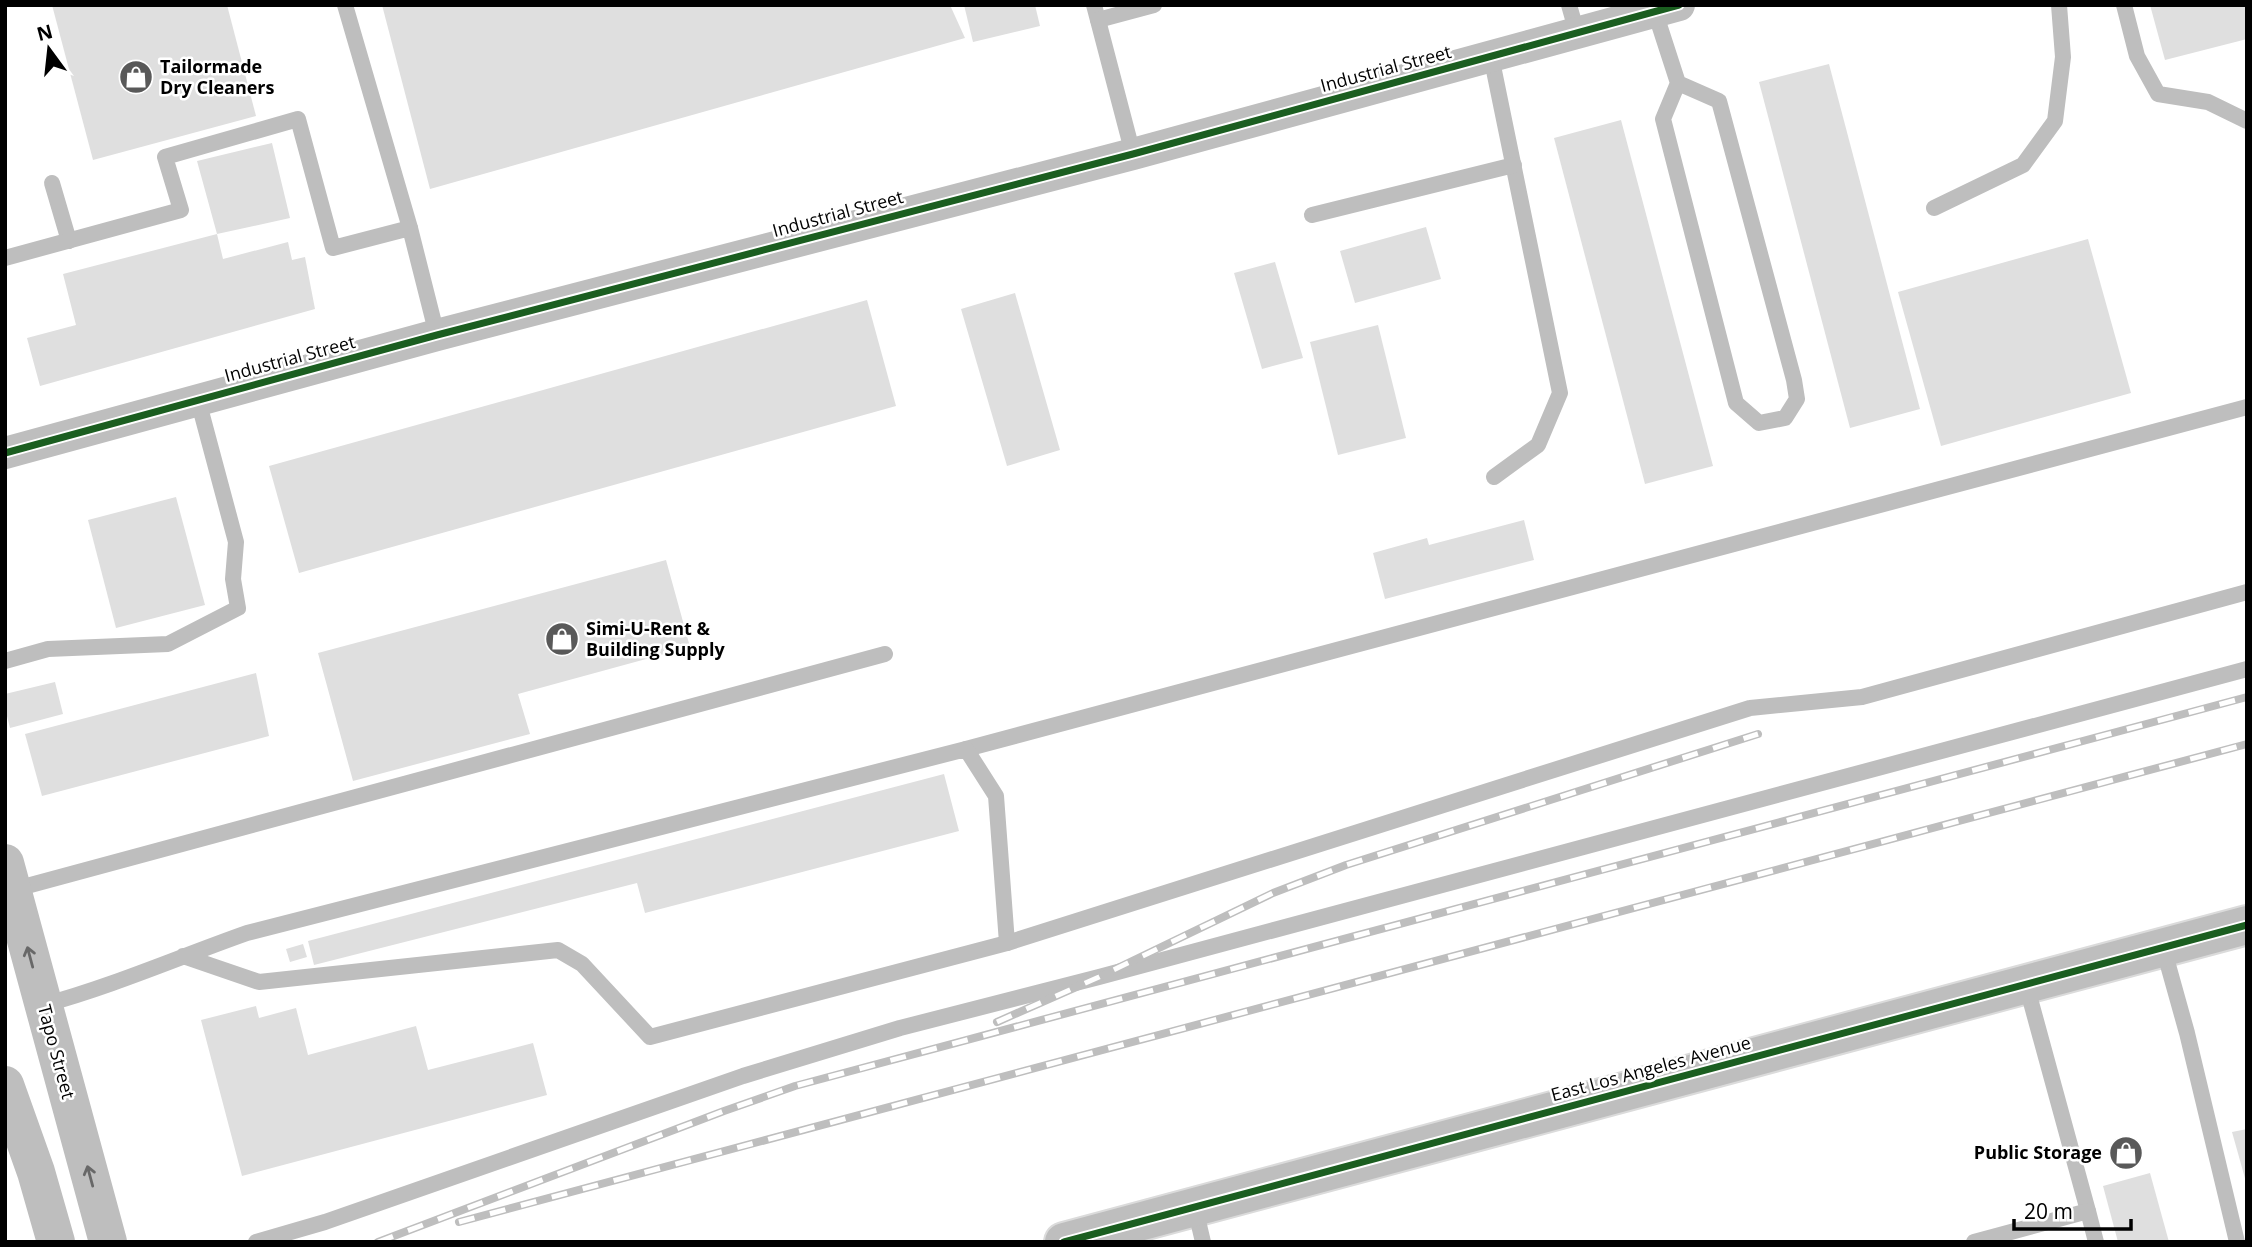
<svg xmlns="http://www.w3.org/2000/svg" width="2252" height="1247" font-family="'Open Sans',sans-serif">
<rect width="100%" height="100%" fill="#fff"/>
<g fill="#dfdfdf">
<path d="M52,5H227L256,116L93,160Z"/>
<path d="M382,5H950L965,38L430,189Z"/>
<path d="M964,5H1035L1040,26L973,42Z"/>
<path d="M2150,5H2247V39L2165,60Z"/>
<path d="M1829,64L1920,409L1850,428L1759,82Z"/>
<path d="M1621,120L1713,466L1645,484L1554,138Z"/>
<path d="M272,143L290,218L217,234L223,259L288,242L292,260L305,257L315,309L40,386L27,338L76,325L63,274L217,234L197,161Z"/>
<path d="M1426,227L1441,279L1355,303L1340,251Z"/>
<path d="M2088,239L2131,393L1941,446L1898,292Z"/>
<path d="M1275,262L1303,358L1262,369L1234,273Z"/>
<path d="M1015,293L1060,450L1007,466L961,309Z"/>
<path d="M867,300L896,406L299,573L269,466Z"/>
<path d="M1378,325L1406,438L1338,455L1310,342Z"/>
<path d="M176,497L205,605L116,628L88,520Z"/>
<path d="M1524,520L1534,560L1385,599L1373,553L1427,538L1429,545Z"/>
<path d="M666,560L690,647L518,694L530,734L353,781L318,653Z"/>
<path d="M256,673L269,736L42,796L25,734Z"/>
<path d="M55,682L63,714L10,728L5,708V694Z"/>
<path d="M944,774L959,831L645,913L637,883L314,965L308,941Z"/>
<path d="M303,944L307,957L290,962L286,949Z"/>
<path d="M256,1006L259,1018L296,1008L308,1055L416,1026L428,1070L533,1043L547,1095L242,1176L201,1020Z"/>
<path d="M2247,1129V1182H2246L2232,1132Z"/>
<path d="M2150,1173L2169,1242H2118L2103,1186Z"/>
</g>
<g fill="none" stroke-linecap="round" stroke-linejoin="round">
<g stroke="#dbdbdb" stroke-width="42">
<path id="primary" d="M1064,1242L2247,925"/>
</g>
<g stroke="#bebebe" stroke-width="16">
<path d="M345,5L410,228"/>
<path d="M1094,5L1133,154"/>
<path d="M1569,5L1577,33"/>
<path d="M2124,5L2137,56L2158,94L2208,102L2247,121"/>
<path d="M1655,12L1678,83L1663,119L1736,403L1759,423L1785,418L1797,399L1794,380L1719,101L1678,83"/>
<path d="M1098,20L1154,5"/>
<path d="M1491,56L1560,393L1538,445L1494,477"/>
<path d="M52,183L69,241"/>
<path d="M1934,208L2023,165L2055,121L2063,57L2059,5"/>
<path d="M1312,215L1514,165"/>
<path d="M5,258L181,210L165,157L298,119L333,248L410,228L437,335"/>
<path d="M5,661L48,649L168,644L238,608L233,579L236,542L198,400"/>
<path d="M966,749L2247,407"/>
<path d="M12,890L885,654"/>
<path d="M1007,943L1750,708L1862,697L2247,592"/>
<path d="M2163,947L2187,1033L2237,1242"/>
<path d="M2026,984L2088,1211"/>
<path d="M43,1005C113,986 179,957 247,933L966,749L996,796L1007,943L650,1037L582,964L558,950L259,982L183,956"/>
<path d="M1195,1208L1203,1242"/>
<path d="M256,1242L325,1222L743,1076L900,1028L1099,977L2247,669"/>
<path d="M1974,1242L2088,1211L2096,1242"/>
</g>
<path stroke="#bebebe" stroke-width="32" d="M5,453L437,335L1133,154L1679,5"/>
<g stroke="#bebebe" stroke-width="38">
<path d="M5,863L108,1242"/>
<path d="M5,1085L36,1172L56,1242"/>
</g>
<use href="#primary" stroke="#bebebe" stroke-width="38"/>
<g stroke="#bebebe" stroke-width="8">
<g id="rail">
<path d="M997,1022L1099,977L1273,893L1346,865L1758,734"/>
<path d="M459,1222L2247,744"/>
<path d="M378,1242L724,1111L795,1086L2247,697"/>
</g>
</g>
<use href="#rail" stroke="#fff" stroke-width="5" stroke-dasharray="16" stroke-linecap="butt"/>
<g stroke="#fff" stroke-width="11">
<g id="cycleway">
<path d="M5,453L437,335L1133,154L1679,5"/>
<path d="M1064,1242L2247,925"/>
</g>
</g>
<use href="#cycleway" stroke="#1b5e20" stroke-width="7"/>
</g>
<defs><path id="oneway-shaft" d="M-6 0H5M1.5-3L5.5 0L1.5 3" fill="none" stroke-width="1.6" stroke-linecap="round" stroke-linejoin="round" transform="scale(1.75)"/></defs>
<g stroke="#686868">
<use href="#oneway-shaft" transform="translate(30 957) rotate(-105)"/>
<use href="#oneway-shaft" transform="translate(90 1176) rotate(-105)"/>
</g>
<defs>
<g id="shop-disc" transform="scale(1.75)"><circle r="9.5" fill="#595959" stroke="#fff"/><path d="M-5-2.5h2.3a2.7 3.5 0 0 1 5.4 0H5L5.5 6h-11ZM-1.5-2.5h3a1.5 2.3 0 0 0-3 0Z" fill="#fff"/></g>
</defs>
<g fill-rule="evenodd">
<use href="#shop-disc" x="136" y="77"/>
<use href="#shop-disc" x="562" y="639"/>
<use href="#shop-disc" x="2126" y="1153"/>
</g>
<g text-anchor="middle" stroke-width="5" stroke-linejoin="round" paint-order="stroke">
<g font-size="18" font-weight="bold" fill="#000" stroke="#fff" text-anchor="start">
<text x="160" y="73">Tailormade<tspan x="160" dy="21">Dry Cleaners</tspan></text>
<text x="586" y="635">Simi-U-Rent &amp;<tspan x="586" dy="21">Building Supply</tspan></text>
<text x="2102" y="1159" text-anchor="end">Public Storage</text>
</g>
<g font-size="18" fill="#000" stroke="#fff">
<text transform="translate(1386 69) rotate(-15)" y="6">Industrial Street</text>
<text transform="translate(838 214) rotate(-15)" y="6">Industrial Street</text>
<text transform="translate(290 359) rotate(-15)" y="6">Industrial Street</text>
<text transform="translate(56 1052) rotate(75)" y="6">Tapo Street</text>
<text transform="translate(1651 1069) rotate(-15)" y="6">East Los Angeles Avenue</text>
</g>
</g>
<rect width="2252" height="1247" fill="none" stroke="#000000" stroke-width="14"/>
<g transform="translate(49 49) rotate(345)" stroke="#ffffff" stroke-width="5" paint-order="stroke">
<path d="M0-5L12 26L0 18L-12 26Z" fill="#000000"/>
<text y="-10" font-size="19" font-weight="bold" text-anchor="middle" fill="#000000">N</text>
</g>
<path d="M2014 1219v10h117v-10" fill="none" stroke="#000000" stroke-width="3.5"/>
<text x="2024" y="1219" font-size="21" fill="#000000" stroke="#ffffff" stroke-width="5" paint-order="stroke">20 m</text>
</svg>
